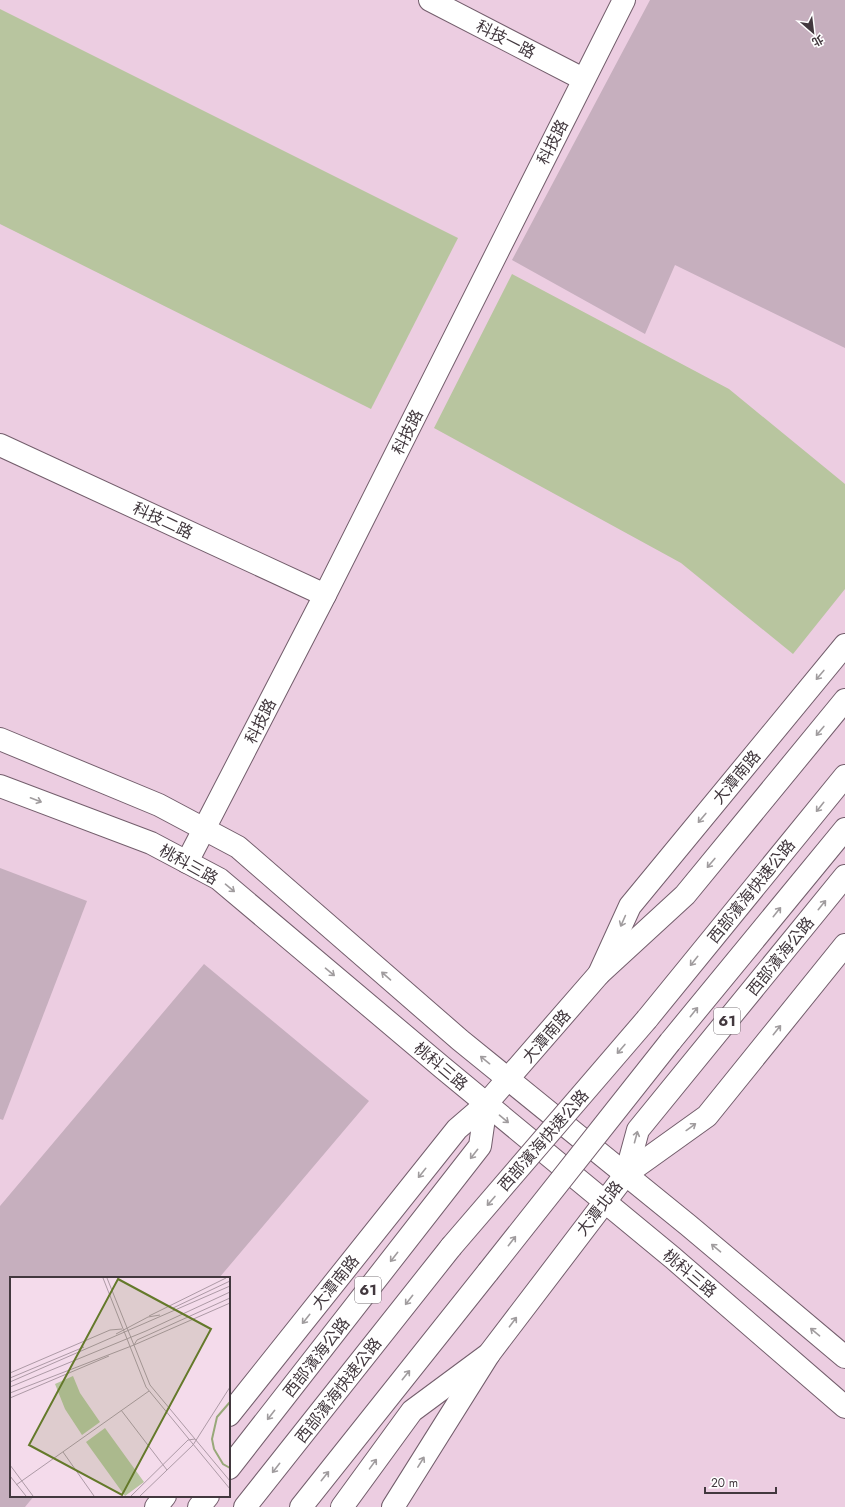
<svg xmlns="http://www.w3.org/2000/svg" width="845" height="1507" font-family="Jost,'Noto Sans TC',sans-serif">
<rect width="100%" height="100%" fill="#f4dbeb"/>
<path fill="#eccde1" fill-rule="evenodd" d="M0,0H845V1507H0ZM11,1278H229V1496H11Z"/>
<g fill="#b8c59f">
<path d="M0,9L458,238L371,409L0,224Z"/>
<path d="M512,274L729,389L845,484V589L793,654L681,563L434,428Z"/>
</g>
<g fill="#c6afbe">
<path d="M650,0H845V348L675,265L645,334L512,260Z"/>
<path d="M0,868L87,901L3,1120L0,1119Z"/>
<path d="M204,964L369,1101L219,1278H11V1496H34L25,1507H0V1206Z"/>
</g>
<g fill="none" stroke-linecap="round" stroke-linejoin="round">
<g stroke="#735e6c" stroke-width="24">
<g id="minor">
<path d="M430,0L583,79"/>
<path d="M0,445L325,595"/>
<path d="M0,739L159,805L238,847L460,1040L688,1225L845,1357"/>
<path d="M0,786L151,843L219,879L443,1068L673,1258L845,1407"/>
<path d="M187,862L325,595L624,0"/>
<path d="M599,974L630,906L845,645"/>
<path d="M626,1174L707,1116L845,945"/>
<path d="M229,1415L457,1129L486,1104"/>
<path d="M156,1507L165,1496"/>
<path d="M393,1507L489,1354"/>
</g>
</g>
<g stroke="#735e6c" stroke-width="24">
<g id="major">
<path d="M229,1468L480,1146L486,1104L599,974L685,895L845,700"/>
<path d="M199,1507L208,1496"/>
<path d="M342,1507L412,1411L489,1354L626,1174L638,1130L845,876"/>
</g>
</g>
<g stroke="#735e6c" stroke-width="24">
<g id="highway">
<path d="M647,1019L845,776"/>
<path d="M670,1042L845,829"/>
<path d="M245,1507L451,1247"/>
<path d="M301,1507L488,1272"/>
</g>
</g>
<use href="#minor" stroke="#fff" stroke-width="22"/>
<use href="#major" stroke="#fff" stroke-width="22"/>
<use href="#highway" stroke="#fff" stroke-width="22"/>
<g stroke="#735e6c" stroke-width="24" stroke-linecap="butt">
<g id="highway-bridge">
<path d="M451,1247L647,1019"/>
<path d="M488,1272L670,1042"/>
</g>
</g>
<use href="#highway-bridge" stroke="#fff" stroke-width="22"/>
</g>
<defs><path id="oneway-shaft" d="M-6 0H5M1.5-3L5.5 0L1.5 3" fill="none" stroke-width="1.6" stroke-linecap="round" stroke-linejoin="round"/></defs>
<g stroke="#a09c9e">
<use href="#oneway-shaft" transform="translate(820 675) rotate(130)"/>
<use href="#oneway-shaft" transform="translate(820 731) rotate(130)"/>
<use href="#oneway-shaft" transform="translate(36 800) rotate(21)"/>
<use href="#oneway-shaft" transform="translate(820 807) rotate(129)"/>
<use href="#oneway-shaft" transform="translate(702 818) rotate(130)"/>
<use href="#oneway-shaft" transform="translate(711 863) rotate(130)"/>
<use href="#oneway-shaft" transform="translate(230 888) rotate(40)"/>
<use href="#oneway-shaft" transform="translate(822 905) rotate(-51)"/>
<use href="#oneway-shaft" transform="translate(777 912) rotate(-51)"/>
<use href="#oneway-shaft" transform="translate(623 921) rotate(114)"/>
<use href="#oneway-shaft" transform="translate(694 961) rotate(129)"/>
<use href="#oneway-shaft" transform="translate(330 972) rotate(40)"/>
<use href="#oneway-shaft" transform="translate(386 976) rotate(-139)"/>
<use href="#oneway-shaft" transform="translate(694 1012) rotate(-51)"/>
<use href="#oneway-shaft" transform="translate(777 1030) rotate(-51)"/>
<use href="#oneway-shaft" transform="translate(621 1049) rotate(131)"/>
<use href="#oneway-shaft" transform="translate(485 1060) rotate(-141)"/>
<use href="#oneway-shaft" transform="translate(504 1119) rotate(40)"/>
<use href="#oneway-shaft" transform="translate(691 1127) rotate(-36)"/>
<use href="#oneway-shaft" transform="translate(636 1137) rotate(-75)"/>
<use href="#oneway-shaft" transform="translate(474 1154) rotate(128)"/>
<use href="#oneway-shaft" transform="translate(422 1173) rotate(129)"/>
<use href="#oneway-shaft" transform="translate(491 1201) rotate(131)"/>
<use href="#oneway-shaft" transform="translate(512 1241) rotate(-52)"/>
<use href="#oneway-shaft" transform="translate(716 1248) rotate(-140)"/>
<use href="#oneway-shaft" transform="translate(394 1257) rotate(128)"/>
<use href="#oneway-shaft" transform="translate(409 1300) rotate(128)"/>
<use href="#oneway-shaft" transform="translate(306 1319) rotate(129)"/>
<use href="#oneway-shaft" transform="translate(513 1322) rotate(-53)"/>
<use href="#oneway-shaft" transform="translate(815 1332) rotate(-140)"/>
<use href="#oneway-shaft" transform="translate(406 1375) rotate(-51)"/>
<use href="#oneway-shaft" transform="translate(271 1415) rotate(128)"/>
<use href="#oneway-shaft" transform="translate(421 1462) rotate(-58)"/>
<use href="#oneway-shaft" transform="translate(373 1464) rotate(-54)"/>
<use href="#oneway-shaft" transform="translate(276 1468) rotate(128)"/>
<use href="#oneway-shaft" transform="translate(325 1476) rotate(-51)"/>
</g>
<g text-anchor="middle" stroke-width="3" stroke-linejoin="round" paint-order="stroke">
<g fill="#fff" stroke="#7b7478" stroke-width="1">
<rect x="714" y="1008" width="26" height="26" rx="3"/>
<rect x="355" y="1277" width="26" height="26" rx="3"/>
</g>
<g font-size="15" font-weight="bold" fill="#42383e">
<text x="727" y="1026">61</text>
<text x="368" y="1295">61</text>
</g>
<g font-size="16" fill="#42383e" stroke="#fff">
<text transform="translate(506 39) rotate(27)" y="6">科技一路</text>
<text transform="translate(552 142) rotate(-63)" y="6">科技路</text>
<text transform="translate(407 432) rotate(-63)" y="6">科技路</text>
<text transform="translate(163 520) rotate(25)" y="6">科技二路</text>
<text transform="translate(260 721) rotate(-63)" y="6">科技路</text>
<text transform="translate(736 777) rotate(-50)" y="6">大潭南路</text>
<text transform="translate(189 864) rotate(29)" y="6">桃科三路</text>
<text transform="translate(751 891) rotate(-51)" y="6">西部濱海快速公路</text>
<text transform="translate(780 956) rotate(-51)" y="6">西部濱海公路</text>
<text transform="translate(546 1036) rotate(-49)" y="6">大潭南路</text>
<text transform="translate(441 1066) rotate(40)" y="6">桃科三路</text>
<text transform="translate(543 1140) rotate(-49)" y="6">西部濱海快速公路</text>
<text transform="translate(599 1208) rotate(-52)" y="6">大潭北路</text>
<text transform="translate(690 1273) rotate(40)" y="6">桃科三路</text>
<text transform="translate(335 1282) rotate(-51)" y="6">大潭南路</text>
<text transform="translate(316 1357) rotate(-52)" y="6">西部濱海公路</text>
<text transform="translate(338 1390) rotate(-52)" y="6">西部濱海快速公路</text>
</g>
</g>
<g transform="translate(10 1277)">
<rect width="220" height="220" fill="#f4dbeb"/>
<path d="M63,99L70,116L90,145L72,158L55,132L45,107ZM95,151L134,205L115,219L76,165Z" fill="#b8c59f"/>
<path fill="none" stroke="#98a879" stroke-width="2" d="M220,125L207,140L202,162L204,172L213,187L220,191"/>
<path fill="none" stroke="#ad9aa6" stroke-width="1" d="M93,1L136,110L220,212M97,1L140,108L220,204M163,31L220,4M139,39L216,1M106,57L138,40L150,38M124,68L220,26M0,96L100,53L112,52M0,101L74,70M0,105L220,9M0,110L136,54L220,15M0,116L124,68L127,63L220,21M0,121L99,79M111,133L157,193M53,175L84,219M0,188L23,219M0,199L16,219M6,208L139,114M121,219L178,163L185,162M130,219L183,168L220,110"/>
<path fill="#64792a" fill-opacity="0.15" stroke="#64792a" stroke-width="2" d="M108,2L201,52L112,218L19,168Z"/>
<rect width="220" height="220" fill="none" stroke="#42383e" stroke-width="2"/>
</g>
<g transform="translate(813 32) rotate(152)" stroke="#ffffff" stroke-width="3" paint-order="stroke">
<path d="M0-3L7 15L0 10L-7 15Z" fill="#42383e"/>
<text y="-6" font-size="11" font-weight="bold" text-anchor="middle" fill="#42383e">北</text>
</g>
<path d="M705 1487v6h71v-6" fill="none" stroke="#42383e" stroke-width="2"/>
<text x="711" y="1487" font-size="12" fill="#42383e" stroke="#ffffff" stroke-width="3" paint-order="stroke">20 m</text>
</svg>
